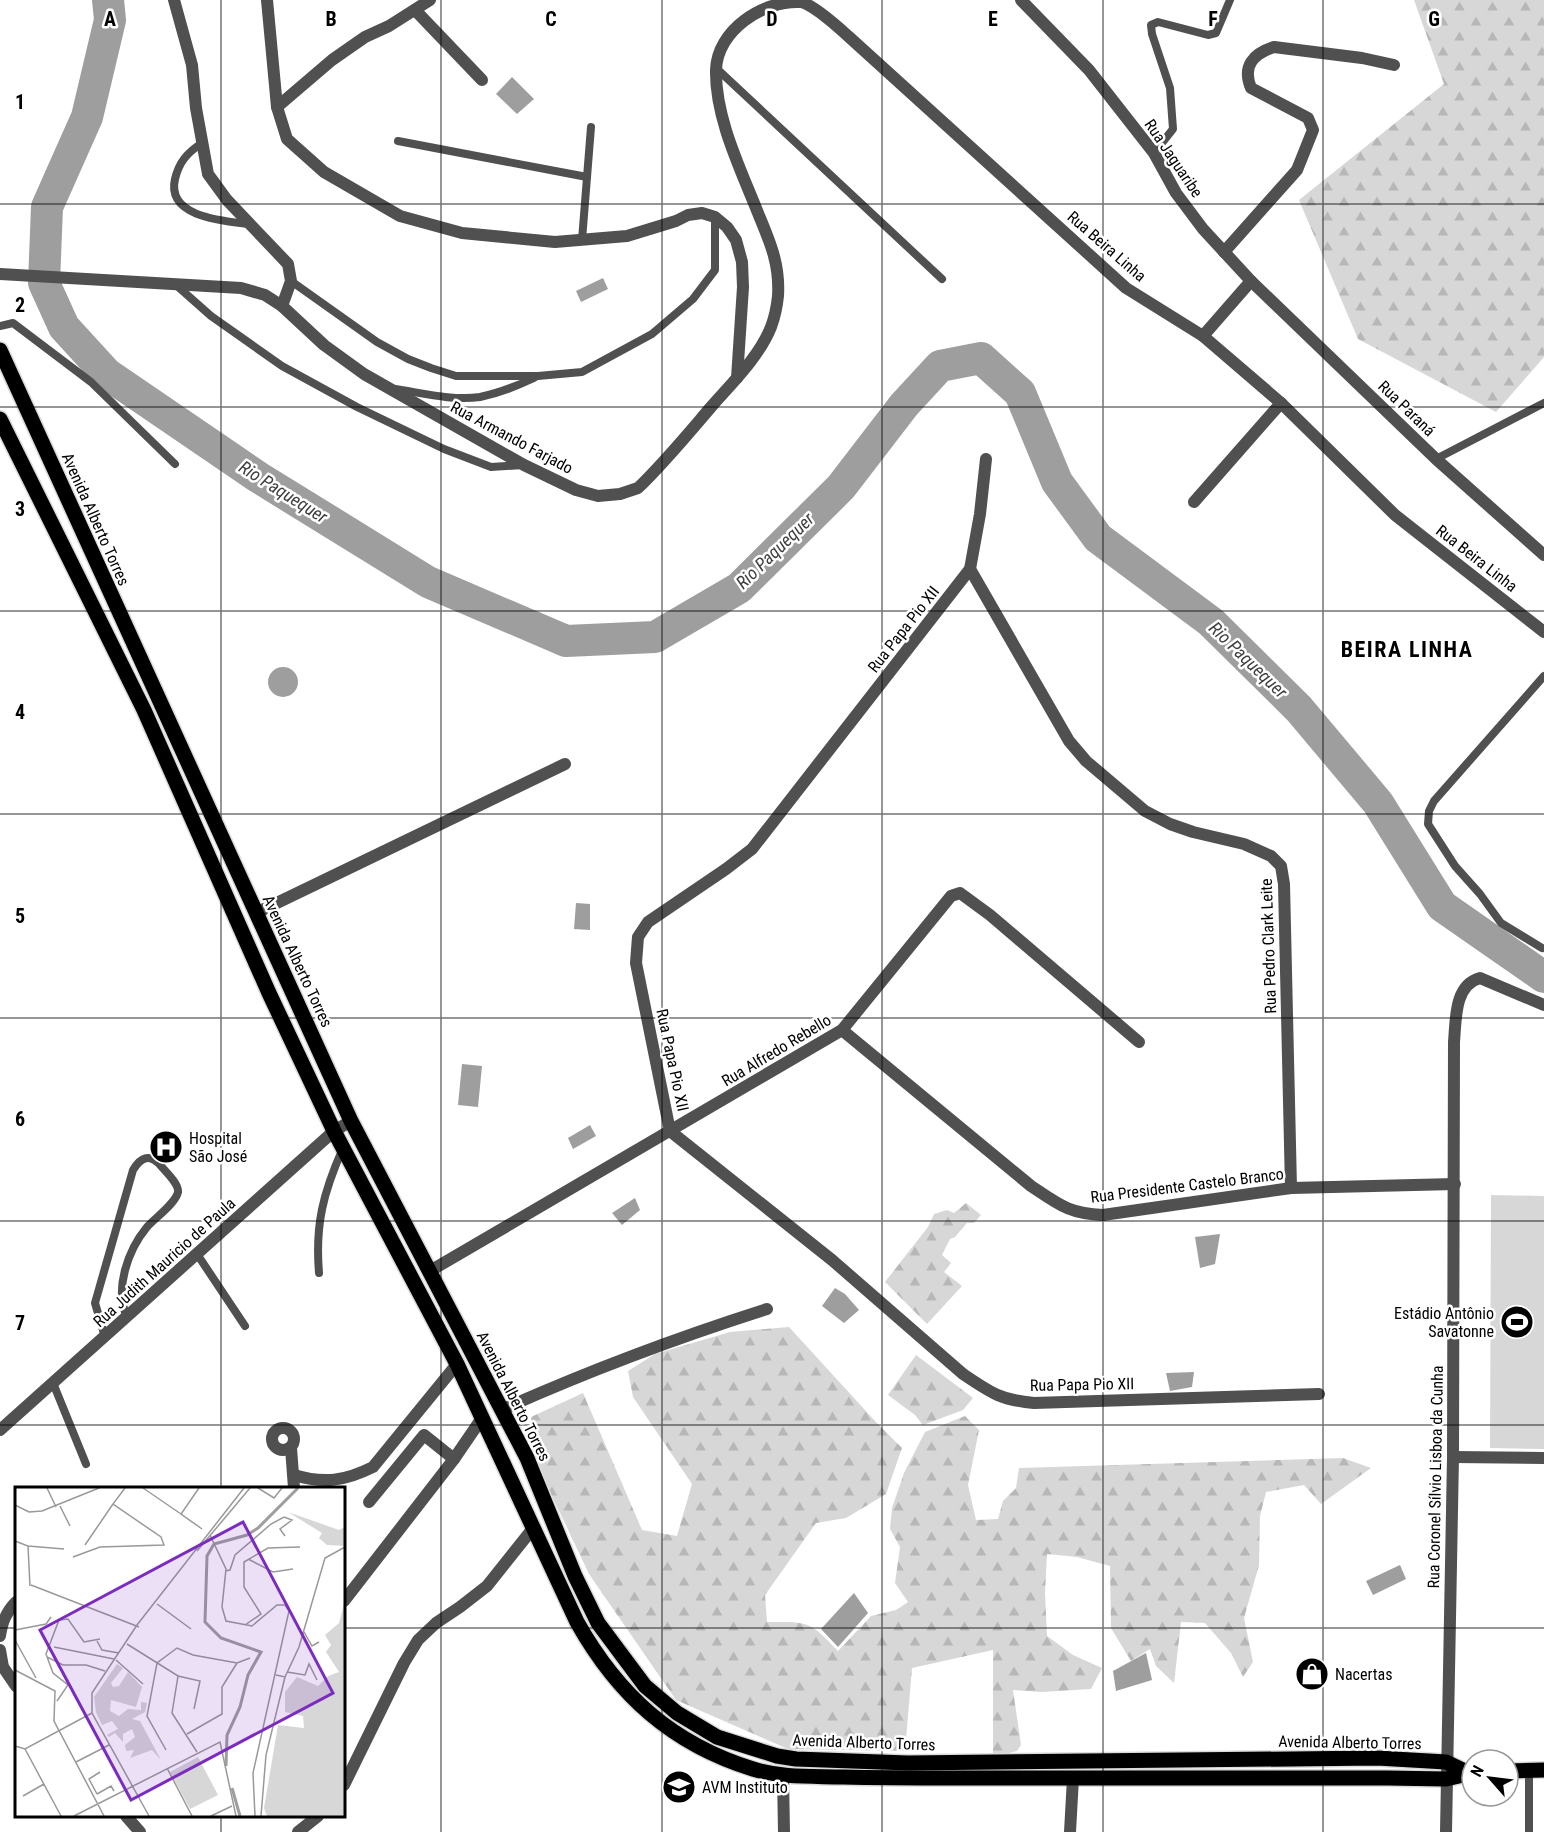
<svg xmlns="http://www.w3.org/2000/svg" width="1544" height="1832" font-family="'Roboto Condensed',sans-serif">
<defs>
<pattern id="forest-firs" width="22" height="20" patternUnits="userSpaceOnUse" patternTransform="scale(1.5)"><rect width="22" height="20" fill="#d7d7d7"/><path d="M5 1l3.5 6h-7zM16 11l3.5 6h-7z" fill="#b7b7b7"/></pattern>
</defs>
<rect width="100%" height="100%" fill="#fff"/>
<g fill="url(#forest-firs)">
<path d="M1414,0H1544V357L1496,412L1358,339L1299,200L1444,84Z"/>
<path d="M966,1203L981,1215L974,1223H967L955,1237L950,1239L942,1255L951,1263L944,1272L962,1286L927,1324L885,1282L928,1227L934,1214L947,1210L954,1213Z"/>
<path d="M789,1327L875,1421L902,1448L886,1494L846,1518L816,1523L765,1595L767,1622C808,1622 809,1620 838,1651L871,1616L896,1610L908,1602L895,1583L900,1547L890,1529L892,1508L904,1473L925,1432L965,1416L979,1430L968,1485L976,1520L998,1519L1003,1501L1016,1488L1019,1468L1343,1458L1371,1468L1321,1504L1304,1485L1266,1492L1260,1516L1259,1565L1244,1618L1253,1662L1243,1677L1231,1653L1205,1623L1181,1622L1174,1683L1156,1666L1150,1649L1131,1661L1111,1628L1110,1566L1077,1557L1047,1554L1045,1593L1047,1636L1073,1655L1102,1668L1091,1689L1042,1692L1013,1690L1021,1745L1017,1751L993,1757V1650L912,1668L905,1751L788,1749L676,1700L589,1574L534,1458L531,1417L583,1393L642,1530L677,1536L692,1484L633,1397L628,1371L655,1354L730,1332Z"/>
<path d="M916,1355L973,1398L963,1410L923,1425L915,1415L888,1395Z"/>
</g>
<path fill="#d7d7d7" d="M1491,1195L1544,1196V1449L1490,1448Z"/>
<g fill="#9e9e9e">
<path d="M512,77L534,99L517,114L496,94Z"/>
<path d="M603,278L608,289L581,302L576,291Z"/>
<circle cx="283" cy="682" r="15"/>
<path d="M576,903L590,904V930L574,929Z"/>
<path d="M462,1064L482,1066L478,1107L458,1105Z"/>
<path d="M590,1125L596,1136L573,1149L568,1138Z"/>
<path d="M635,1198L640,1210L622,1225L612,1213Z"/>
<path d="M1220,1234L1215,1264L1200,1268L1195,1237Z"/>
<path d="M835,1288L845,1294L859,1310L844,1323L822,1306Z"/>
<path d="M1194,1372L1192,1387L1170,1391L1166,1373Z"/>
<path d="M1400,1565L1406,1579L1373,1595L1366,1581Z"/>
<path d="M854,1593L868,1613L838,1647L821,1629Z"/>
<path d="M1146,1653L1152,1680L1116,1691L1113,1671Z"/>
</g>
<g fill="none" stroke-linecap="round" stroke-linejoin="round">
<path stroke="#9e9e9e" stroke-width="32" d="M108,0L110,20L87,117L47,207L44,283L64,327L107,374L258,477L428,582L566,641L655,637L739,588L841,487L904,405L940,366L981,358L1020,393L1057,482L1098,538L1211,622L1299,709L1378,803L1442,906L1544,977"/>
<g stroke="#dbdbdb" stroke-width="18">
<g id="primary">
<path d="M0,350L351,1121L527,1458L575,1576L598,1623L645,1686L677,1713L717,1737L777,1756L796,1759L908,1763L1377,1758L1446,1762L1469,1773"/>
<path d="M0,419L144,710L269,993L334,1131L457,1364L577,1622C618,1695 672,1744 753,1769C782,1778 813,1776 843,1777C882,1778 922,1778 961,1778C1103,1778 1245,1778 1387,1778L1446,1779L1472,1773"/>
<path d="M1508,1771L1544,1770"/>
</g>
</g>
<g stroke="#505050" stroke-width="8">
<path d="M716,68L942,279"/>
<path d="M398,141L587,177"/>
<path d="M202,143C187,153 179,162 175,179C166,217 223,221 249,224"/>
<path d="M1154,153L1173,129L1170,88L1152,34L1151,25L1158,22L1208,35L1216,33L1230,0"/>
<path d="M582,240L591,127"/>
<path d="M291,281L377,342L408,359L431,368L456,376H538L582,372L652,334L693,299L715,270V217"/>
<path d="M176,285L211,316L282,366L357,407L444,449L491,467L523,465"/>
<path d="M0,326L13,323L91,382L175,464"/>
<path d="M395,389C422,393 453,401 480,397C499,393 517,386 534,378"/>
<path d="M1436,459L1544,403"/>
<path d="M1542,948L1501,923L1480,894L1455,866L1428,824L1429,811L1434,801L1544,676"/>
<path d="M197,1254L245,1326"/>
<path d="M319,1273C315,1225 323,1193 343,1148"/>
<path d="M105,1337L95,1303L133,1170C141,1157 150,1153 161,1166C166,1172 179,1184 178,1192C176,1203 155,1218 147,1227C128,1250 114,1289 127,1317"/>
<path d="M53,1383L86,1464"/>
<path d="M1529,1771V1832"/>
</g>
<g stroke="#505050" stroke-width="12">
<path d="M174,0L192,65L196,108L208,174L227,200L288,264L291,281L282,306"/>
<path d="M267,0L277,107L287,139L324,172L400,216L462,233L555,242L627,236L676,221L688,215L702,213L715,217L727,227L736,240L742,262L743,287L737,378"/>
<path d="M415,10L482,80"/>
<path d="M277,107L332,60L365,37L389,26L430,0"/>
<path d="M1224,252L1297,170L1313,130L1308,118L1251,88C1242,66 1253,54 1274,47L1362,58L1394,65"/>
<path d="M986,459L980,514L970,569L752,849L726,869L648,922L638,937L636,963L670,1131L832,1260L963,1374C991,1393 1001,1400 1034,1403L1319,1394"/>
<path d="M1194,502L1281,403"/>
<path d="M970,569L1069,741L1086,761L1145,811L1170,824L1193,832L1244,844L1271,856L1281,866L1284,884L1291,1188"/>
<path d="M256,913L565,764"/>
<path d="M842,1030L1031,1186C1058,1204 1069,1214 1103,1215L1291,1188L1455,1184"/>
<path d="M430,1271L842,1030L951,896L960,893L990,915L1139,1042"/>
<path d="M501,1410C588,1371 676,1338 767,1309"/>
<circle cx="283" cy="1439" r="11"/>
<path d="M0,1430L334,1131L351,1121"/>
<path d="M291,1448L294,1488"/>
<path d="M1453,1457L1544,1458"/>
<path d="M294,1475C324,1484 345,1481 373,1467L457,1364"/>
<path d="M369,1502L424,1435L454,1459"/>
<path d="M344,1601L454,1459L482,1418"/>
<path d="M0,1636C2,1622 6,1612 16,1602"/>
<path d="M0,1650L3,1667L16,1686"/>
<path d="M783,1776L784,1832"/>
<path d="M344,1785L404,1663L418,1640L436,1623L460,1607L487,1586L534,1527"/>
<path d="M126,1816L140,1832"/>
<path d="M298,1832L318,1816"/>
<path d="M1070,1832L1073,1778"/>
<path d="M1446,1832L1453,1457L1454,1042C1456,1020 1454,985 1480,978L1544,1005"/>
</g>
<g stroke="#505050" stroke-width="12">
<path d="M1021,0L1089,70L1154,153L1176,193L1203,229L1251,281L1203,336"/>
<path d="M0,274L241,288L265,295L282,306L324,345L364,374L524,465L576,490L598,496L620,494L638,488C664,463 687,435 711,407C732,383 759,357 771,327C774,319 777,306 778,296C780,264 770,242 758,213C741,170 715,118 716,70C717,31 762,0 801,2C814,5 838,27 848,36L1126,288L1203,336L1281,403L1395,515L1544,632"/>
<path d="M1251,281L1436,459L1544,555"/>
</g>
<use href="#primary" stroke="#000" stroke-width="15"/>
</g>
<path fill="none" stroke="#000" stroke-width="1.5" stroke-opacity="0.55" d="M221,0V1488M441,0V1832M662,0V1832M882,0V1832M1103,0V1832M1323,0V1832M0,204H1544M0,407H1544M0,611H1544M0,814H1544M0,1018H1544M0,1221H1544M0,1425H1544M0,1628H16M344,1628H1544M221,1816V1832"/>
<defs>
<g id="hospital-disc" transform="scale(1.725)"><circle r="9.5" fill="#000" stroke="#fff"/><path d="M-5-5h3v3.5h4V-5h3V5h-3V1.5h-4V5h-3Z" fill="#fff"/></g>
<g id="stadium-disc" transform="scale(1.725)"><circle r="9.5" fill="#000" stroke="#fff"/><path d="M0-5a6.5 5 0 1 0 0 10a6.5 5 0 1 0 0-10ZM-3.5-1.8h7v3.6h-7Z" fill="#fff"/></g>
<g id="shop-disc" transform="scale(1.725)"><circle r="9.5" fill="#000" stroke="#fff"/><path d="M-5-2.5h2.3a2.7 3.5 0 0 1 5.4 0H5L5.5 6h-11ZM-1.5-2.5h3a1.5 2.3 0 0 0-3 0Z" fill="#fff"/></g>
<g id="university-disc" transform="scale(1.725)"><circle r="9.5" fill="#000" stroke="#fff"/><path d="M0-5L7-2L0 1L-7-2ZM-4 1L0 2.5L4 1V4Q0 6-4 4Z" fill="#fff"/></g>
</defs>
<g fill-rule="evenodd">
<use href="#hospital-disc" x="166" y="1147"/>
<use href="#stadium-disc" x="1517" y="1322"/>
<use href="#shop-disc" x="1312" y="1674"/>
<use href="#university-disc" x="679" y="1787"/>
</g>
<g text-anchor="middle" stroke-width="5" stroke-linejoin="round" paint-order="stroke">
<g font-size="16" fill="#000" stroke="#fff">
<text transform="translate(1174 158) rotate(56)" y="6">Rua Jaguaribe</text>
<text transform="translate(1107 246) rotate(41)" y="6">Rua Beira Linha</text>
<text transform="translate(1407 408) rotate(44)" y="6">Rua Paraná</text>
<text transform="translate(512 437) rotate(28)" y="6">Rua Armando Farjado</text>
<text transform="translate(96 519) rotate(66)" y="6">Avenida Alberto Torres</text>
<text transform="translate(1477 558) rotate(38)" y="6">Rua Beira Linha</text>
<text transform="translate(903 629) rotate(-52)" y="6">Rua Papa Pio XII</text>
<text transform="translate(1268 946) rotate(-92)" y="6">Rua Pedro Clark Leite</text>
<text transform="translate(298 961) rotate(65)" y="6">Avenida Alberto Torres</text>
<text transform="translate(776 1050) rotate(-31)" y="6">Rua Alfredo Rebello</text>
<text transform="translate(673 1060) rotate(78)" y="6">Rua Papa Pio XII</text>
<text transform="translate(1187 1185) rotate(-7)" y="6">Rua Presidente Castelo Branco</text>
<text transform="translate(164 1262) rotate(-42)" y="6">Rua Judith Mauricio de Paula</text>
<text transform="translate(1082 1384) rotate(-1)" y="6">Rua Papa Pio XII</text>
<text transform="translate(514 1396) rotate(63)" y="6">Avenida Alberto Torres</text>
<text transform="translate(1435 1477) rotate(-89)" y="6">Rua Coronel Sílvio Lisboa da Cunha</text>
<text transform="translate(864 1742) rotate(2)" y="6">Avenida Alberto Torres</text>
<text transform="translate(1350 1742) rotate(1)" y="6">Avenida Alberto Torres</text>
</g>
<g font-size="16" fill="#000" stroke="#fff" text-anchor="start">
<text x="189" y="1144">Hospital<tspan x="189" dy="18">São José</tspan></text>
<text x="1494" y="1319" text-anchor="end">Estádio Antônio<tspan x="1494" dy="18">Savatonne</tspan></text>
<text x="1335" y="1680">Nacertas</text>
<text x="702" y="1793">AVM Instituto</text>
</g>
<g font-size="18" font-style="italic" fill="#3f3f3f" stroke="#fff">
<text transform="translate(283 492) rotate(32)" y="6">Rio Paquequer</text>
<text transform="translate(775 551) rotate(-44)" y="6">Rio Paquequer</text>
<text transform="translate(1248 660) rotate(44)" y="6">Rio Paquequer</text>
</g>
<g font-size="22" font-weight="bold" letter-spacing="1.5" fill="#000" stroke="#fff">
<text x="1407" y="657">BEIRA LINHA</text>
</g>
</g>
<g transform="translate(15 1487)">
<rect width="330" height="330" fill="#fff"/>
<path d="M273,25L324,43L330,40V59L312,58L304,51L307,46ZM330,113V329H252L249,321L263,238L289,241L288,229L270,225V205L282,190L303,199L313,189L324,185L311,165L316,158L310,148L324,136ZM102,177L108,181L96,196L98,200L104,199L113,185L127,200L121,220L96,213L95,224L104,229L113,222L126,223V215L132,216L130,225L117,232L125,234L146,273L137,263L115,271L119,263L111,264L110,258L120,250L117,242L108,247V255L100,246L94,250L92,248L103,242L97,234L87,238L81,225L79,210Z" fill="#d7d7d7"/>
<path d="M183,270L203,308L175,322L155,285Z" fill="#d7d7d7"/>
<path fill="none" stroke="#9e9e9e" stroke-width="3" d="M211,279L212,248L225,220L233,188L246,165L206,151L190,135L192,69L199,57L232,48L243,41L283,1M217,301L225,329"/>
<path fill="none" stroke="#999" stroke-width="1.5" d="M32,1L41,20M128,1L166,27M184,1L166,27L187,42M243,1L259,11L267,1M0,18L14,25L27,24L84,1M45,19L55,39M195,48L211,82L207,120L211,134L237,139L262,118H270L274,124L238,286L240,329M0,54L13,59L15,99M70,58L98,17M13,59L49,62M182,64L235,1M58,70L85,60L149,58L146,50L98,17L110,1M233,72L258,85L278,82M210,84L215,83L220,68L256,37L269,30L277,33L265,42L270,49M16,98L124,140M142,117L176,142M230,138L246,127L229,100V75L253,61L285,60M0,143L31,137L36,130M289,145L297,159L304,155M0,153L21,191M82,154L87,163L104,166M112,157L163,189L185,194L179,222M39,160L99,172M32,170L48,178H71L90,184M101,173L128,197M0,183L40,204L39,234L89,329M272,185L290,188L294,177L302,193M261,188L270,190L284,160L310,71L330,60M163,189L157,226L182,265M42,214L53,198L38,186L31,167L44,133L53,132L69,155L85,152M172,247L207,227V200L222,176M0,259L10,262L77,226M10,262L46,329M151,263L132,229L142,176L162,161L178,168L222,176L235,171M61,275L94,258M152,281L177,329M82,307L74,292L85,285M82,307L96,299L99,304M8,309L29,297M59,329L205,255L221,329M134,329L77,226V206L122,138L229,1M196,329L217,319M246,329L251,268L270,190"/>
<path fill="#7b2cbf" fill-opacity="0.15" stroke="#7b2cbf" stroke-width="3" d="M228,35L318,206L116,313L25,143Z"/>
<rect width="330" height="330" fill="none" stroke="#000" stroke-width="3"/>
</g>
<g font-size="20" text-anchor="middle" font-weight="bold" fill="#000" stroke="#fff" stroke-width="5" stroke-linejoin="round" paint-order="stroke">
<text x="110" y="26">A</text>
<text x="331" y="26">B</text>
<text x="551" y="26">C</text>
<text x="772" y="26">D</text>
<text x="993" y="26">E</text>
<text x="1213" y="26">F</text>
<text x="1434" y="26">G</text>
<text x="20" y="109">1</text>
<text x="20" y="312">2</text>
<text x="20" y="516">3</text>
<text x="20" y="719">4</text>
<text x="20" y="923">5</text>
<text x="20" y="1126">6</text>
<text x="20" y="1330">7</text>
</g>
<g transform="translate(1490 1778) rotate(298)"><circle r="28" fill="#ffffff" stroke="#999999" stroke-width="1.5"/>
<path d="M0-4.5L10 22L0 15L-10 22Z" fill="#000000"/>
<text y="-9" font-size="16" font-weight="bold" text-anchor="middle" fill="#000000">N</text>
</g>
</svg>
